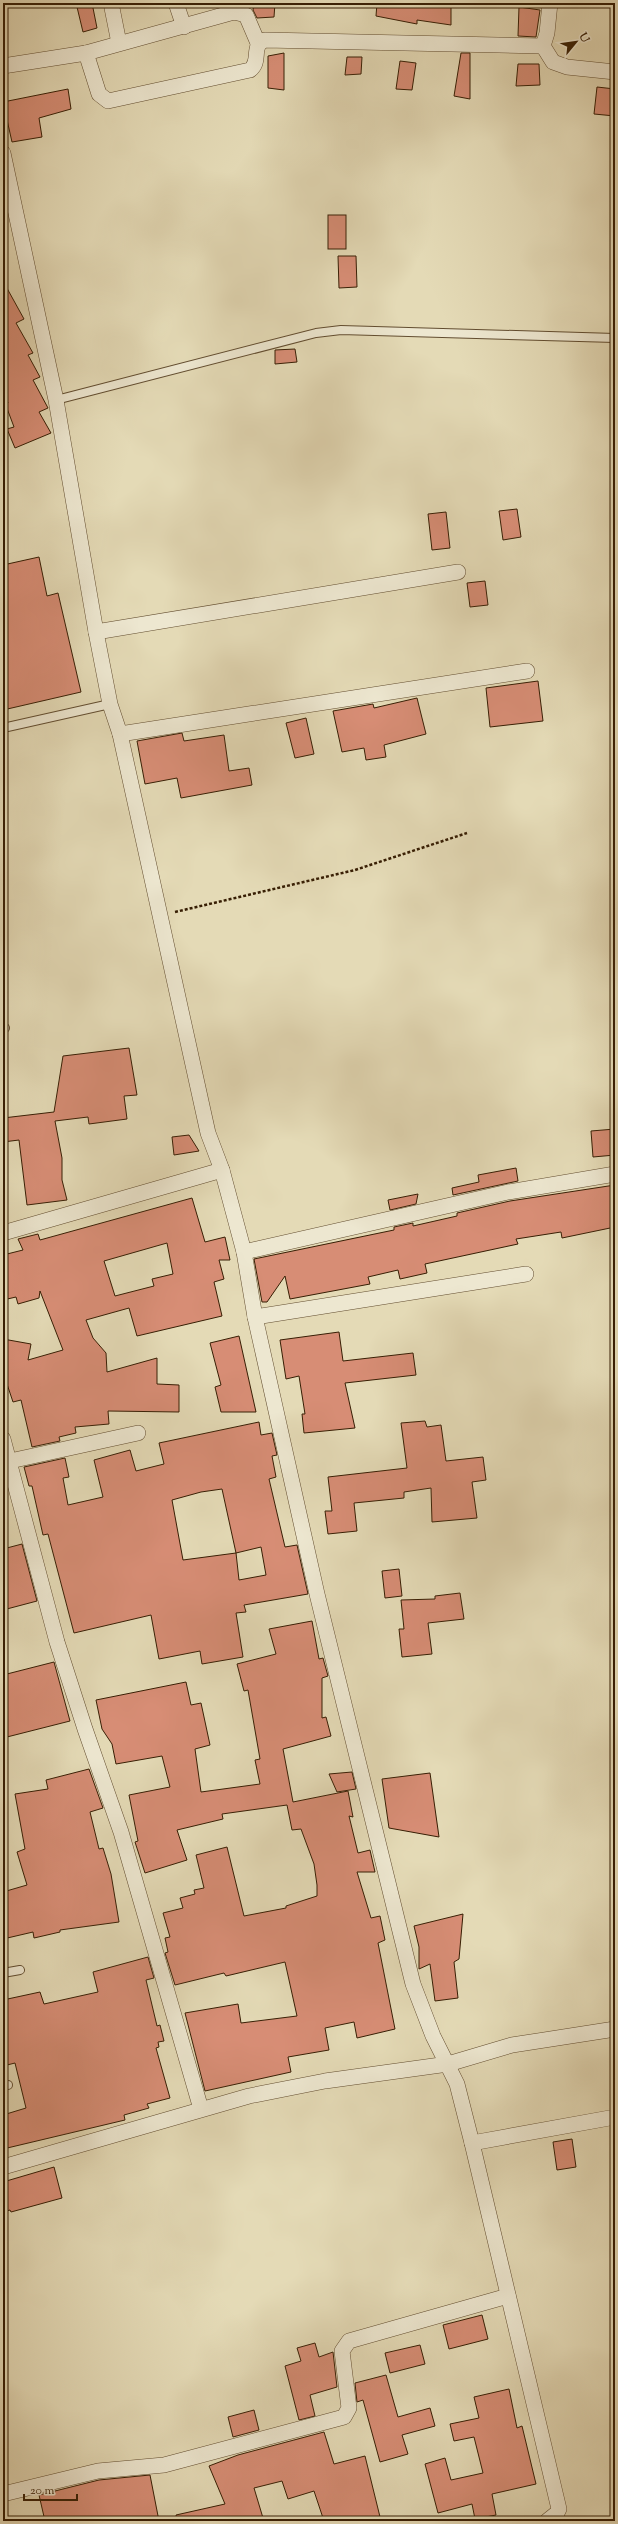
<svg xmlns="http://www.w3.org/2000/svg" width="618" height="2524" font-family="'Sorts Mill Goudy',serif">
<rect width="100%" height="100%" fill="#e4dab6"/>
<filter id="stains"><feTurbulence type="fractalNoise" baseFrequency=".005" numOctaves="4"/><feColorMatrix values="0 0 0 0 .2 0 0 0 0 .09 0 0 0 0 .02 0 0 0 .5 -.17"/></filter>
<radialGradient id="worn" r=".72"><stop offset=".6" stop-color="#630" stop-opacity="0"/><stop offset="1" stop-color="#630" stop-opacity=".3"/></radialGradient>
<g fill="#d78d75" stroke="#371e04" fill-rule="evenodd">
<path d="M92,3L97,28L83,32L77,7Z"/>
<path d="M254,3H275L274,17L257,18L253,10Z"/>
<path d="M377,3H451V25L417,20V24L376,16Z"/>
<path d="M519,7L540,10L536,37L518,36Z"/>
<path d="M284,53V90L268,88V56Z"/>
<path d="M461,53H470V99L454,96Z"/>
<path d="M347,57H362L361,74L345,75Z"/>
<path d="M400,61L416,63L412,90L396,89Z"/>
<path d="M518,64H539L540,85L516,86Z"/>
<path d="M597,87L615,89V116L594,114Z"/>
<path d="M68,89L71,109L39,118L42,137L12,142L3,102Z"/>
<rect x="328" y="215" width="18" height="34"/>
<path d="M338,256H356L357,287L339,288Z"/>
<path d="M3,281L24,319L16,323L33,353L28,355L40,377L33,380L48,408L39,412L51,433L15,448L7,429L14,427L5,403H8L3,388Z"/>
<path d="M295,349L297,362L275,364V350Z"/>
<path d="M517,509L521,537L503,540L499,511Z"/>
<path d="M446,512L450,548L432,550L428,514Z"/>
<path d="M39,557L47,596L58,593L81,692L3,710V565Z"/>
<path d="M485,581L488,605L470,607L467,583Z"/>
<path d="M538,681L543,721L490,727L486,688Z"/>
<path d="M417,698L426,734L384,745L386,757L366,760L364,748L342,752L333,711L373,704L374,708Z"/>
<path d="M306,718L314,754L295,758L286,723Z"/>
<path d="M182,733L184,741L224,735L229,771L249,768L252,785L181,798L177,778L145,784L137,741Z"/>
<path d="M129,1048L137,1095L124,1096L127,1119L89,1124L88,1117L55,1121L62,1158V1180L67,1200L27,1205L19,1140L3,1142V1118L54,1112L63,1056Z"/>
<path d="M615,1129V1155L593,1157L591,1131Z"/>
<path d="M189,1135L199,1151L174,1155L172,1137Z"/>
<path d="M516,1168L518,1181L453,1195L452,1188L479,1182L478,1175Z"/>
<path d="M615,1185V1227L562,1238L561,1232L516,1239L518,1244L425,1264L427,1273L400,1279L398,1270L368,1277L370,1284L290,1299L285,1276L267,1302H262L254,1259L394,1230V1227L413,1223V1226L457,1216V1213L510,1201Z"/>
<path d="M418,1194L416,1204L390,1210L388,1200Z"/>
<path d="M192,1198L205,1242L225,1237L230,1260H219L224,1279L214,1282L222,1316L137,1336L129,1308L86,1320L93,1338L106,1353L107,1372L157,1358V1384L179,1385V1412L108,1411L109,1424L75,1427L76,1433L59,1437L60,1441L32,1447L21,1400L13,1402L3,1372V1339L31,1344L28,1360L63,1350L40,1291L39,1298L18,1304L16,1297L3,1300V1255L23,1250L18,1239L38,1234L40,1240ZM167,1243L173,1274L152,1279L154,1286L115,1296L104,1261Z"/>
<path d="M339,1332L343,1361L413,1353L416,1375L345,1383L355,1428L304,1433L302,1414H305L299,1376L286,1379L280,1340Z"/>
<path d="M239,1336L256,1412H221L215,1387L221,1385L210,1343Z"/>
<path d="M425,1421L427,1427L441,1425L446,1461L483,1457L486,1480L472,1482L477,1518L432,1522L431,1488L404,1492V1498L354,1503L357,1531L328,1534L325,1511H332L328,1477L407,1468L401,1423Z"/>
<path d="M259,1422L261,1435L272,1433L277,1455L272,1456L276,1477L269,1479L285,1547L297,1545L308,1594L244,1605L246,1612L236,1613L243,1657L202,1664L200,1651L159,1659L151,1615L74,1633L48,1534L43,1535L32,1486H29L24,1467L65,1458L69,1477L63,1478L68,1505L103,1497L94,1460L130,1450L136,1471L164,1464L159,1443ZM222,1489L236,1553L183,1560L172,1500L201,1492ZM261,1547L266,1575L239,1580L236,1553Z"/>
<path d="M22,1544L37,1601L3,1610V1549Z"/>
<path d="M399,1569L402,1596L385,1598L382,1571Z"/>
<path d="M460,1593L464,1619L428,1623L432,1654L402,1657L399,1629H404L401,1600L435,1599V1596Z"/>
<path d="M312,1621L319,1659L323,1658L328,1676L322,1678V1718L326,1717L331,1736L283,1749L293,1802L348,1791L353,1817L349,1816L358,1853L370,1850L375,1872H357L371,1918L380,1916L385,1940L378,1943L395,2029L357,2038L354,2022L325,2028L329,2050L288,2057L291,2072L205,2091L185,2013L238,2004L241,2023L297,2016L285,1962L226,1976L224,1973L175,1985L165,1953L168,1952L165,1938L170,1937L163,1913L183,1908L180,1898L195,1894L194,1890L204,1888L196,1855L227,1847L244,1916L286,1908V1906L317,1896V1885L314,1864L301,1829L292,1830L287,1805L222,1814L223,1819L177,1830L187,1860L145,1873L135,1842L138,1841L129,1795L170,1787L162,1756L116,1764L112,1744L102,1729L96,1700L186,1682L191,1705L201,1703L210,1745L195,1749L201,1792L260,1784L255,1760L260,1759L248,1690L244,1691L237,1664L276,1654L269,1629Z"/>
<path d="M54,1662L70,1721L3,1738V1675Z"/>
<path d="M89,1769L103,1808L90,1812L99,1849L103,1848L111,1874L119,1922L60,1930V1932L34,1938L33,1932L3,1939V1892L27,1885L17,1852L25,1849L15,1794L48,1789L46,1780Z"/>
<path d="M352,1772L356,1789L337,1792L329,1774Z"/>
<path d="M430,1773L439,1837L389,1828L382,1779Z"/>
<path d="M463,1914L459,1959L454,1962L458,1998L435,2001L430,1964L419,1969V1947L414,1926Z"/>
<path d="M148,1957L154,1978L146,1980L157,2026L160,2025L164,2041L158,2042L159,2047L156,2048L170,2098L147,2104L149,2108L124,2115L125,2120L3,2149V2115L26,2108L15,2063L3,2066V2000L40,1992L44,2004L98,1992L93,1972Z"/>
<path d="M572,2139L576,2167L557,2170L553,2142Z"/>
<path d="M54,2167L62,2198L11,2212L10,2210L3,2212V2182Z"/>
<path d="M482,2315L488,2339L449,2349L443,2325Z"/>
<path d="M315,2343L319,2357L333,2352L337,2387L310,2395L315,2416L299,2420L285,2366L301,2361L297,2348Z"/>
<path d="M420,2345L425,2364L390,2373L385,2353Z"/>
<path d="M386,2375L398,2417L430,2408L435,2426L402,2435L408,2454L380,2462L363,2400L357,2402L355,2383Z"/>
<path d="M509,2389L517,2428L522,2426L536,2484L492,2494L496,2515L475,2519L472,2504L438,2513L425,2464L445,2458L451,2480L483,2473L474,2437L454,2441L450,2424L479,2418L474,2397Z"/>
<path d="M254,2410L259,2430L233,2437L228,2417Z"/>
<path d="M324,2432L334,2464L365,2456L381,2521H324L314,2491L288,2499L282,2481L254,2488L263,2518L253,2521H177L176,2515L225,2504L209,2466L238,2455Z"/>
<path d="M150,2475L159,2521H45L39,2495L99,2480Z"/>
</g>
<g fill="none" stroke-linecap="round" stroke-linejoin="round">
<g stroke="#624d30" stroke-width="10">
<g id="lane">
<path d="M56,400L316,333L341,330L615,338"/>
<path d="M3,728L110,704"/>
<path d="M3,1028H5"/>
<path d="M3,1973L20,1970"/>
<path d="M3,2085H8"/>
</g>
</g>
<g stroke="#624d30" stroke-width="16">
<g id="street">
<path d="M111,3L119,43"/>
<path d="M176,3L184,27"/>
<path d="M550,3L547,33L543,46L553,62L567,67L615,72"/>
<path d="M86,53L99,94L108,101L250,70C262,61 250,46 265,40L543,46"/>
<path d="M3,66L86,53L234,12L246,15L258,43"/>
<path d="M3,153L56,400L96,632L110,704L120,734L208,1133L222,1170L244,1252L255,1317L317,1594L413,1984L433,2036L457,2084L472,2143L559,2509L557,2513L547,2521"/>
<path d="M96,632L458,572"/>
<path d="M120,734L527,671"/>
<path d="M3,1233L222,1170"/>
<path d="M244,1252L508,1192L615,1174"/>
<path d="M255,1317L526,1274"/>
<path d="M3,1439L57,1642L85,1729L121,1832L201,2109"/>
<path d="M10,1461L138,1433"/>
<path d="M472,2143L615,2117"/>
<path d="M3,2167L249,2096L325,2081L448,2064L512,2045L615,2029"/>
<path d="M3,2494L98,2471L164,2465L344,2417L349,2408L342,2351L349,2341L508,2296"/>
</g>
</g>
<path stroke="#371e04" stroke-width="2.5" stroke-dasharray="3 2" stroke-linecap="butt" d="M175,912L355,870L467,833"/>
<use href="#lane" stroke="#ede7d0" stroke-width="8"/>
<use href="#street" stroke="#ede7d0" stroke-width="15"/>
</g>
<rect width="618" height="2524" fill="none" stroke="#e4dab6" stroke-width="16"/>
<rect x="4" y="4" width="610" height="2516" fill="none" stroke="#371e04" stroke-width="2"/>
<rect x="8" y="8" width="602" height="2508" fill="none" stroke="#371e04"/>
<g transform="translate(576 42) rotate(61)" stroke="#ede7d0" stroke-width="3" paint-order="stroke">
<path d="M0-3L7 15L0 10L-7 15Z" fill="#371e04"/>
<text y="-6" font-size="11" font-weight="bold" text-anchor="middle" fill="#371e04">U</text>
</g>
<path d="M24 2494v6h53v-6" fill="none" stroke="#371e04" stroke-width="2"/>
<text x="30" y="2494" font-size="12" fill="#371e04" stroke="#ede7d0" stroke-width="3" paint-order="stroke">20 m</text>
<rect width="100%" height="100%" filter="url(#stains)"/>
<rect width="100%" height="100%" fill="url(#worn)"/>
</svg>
